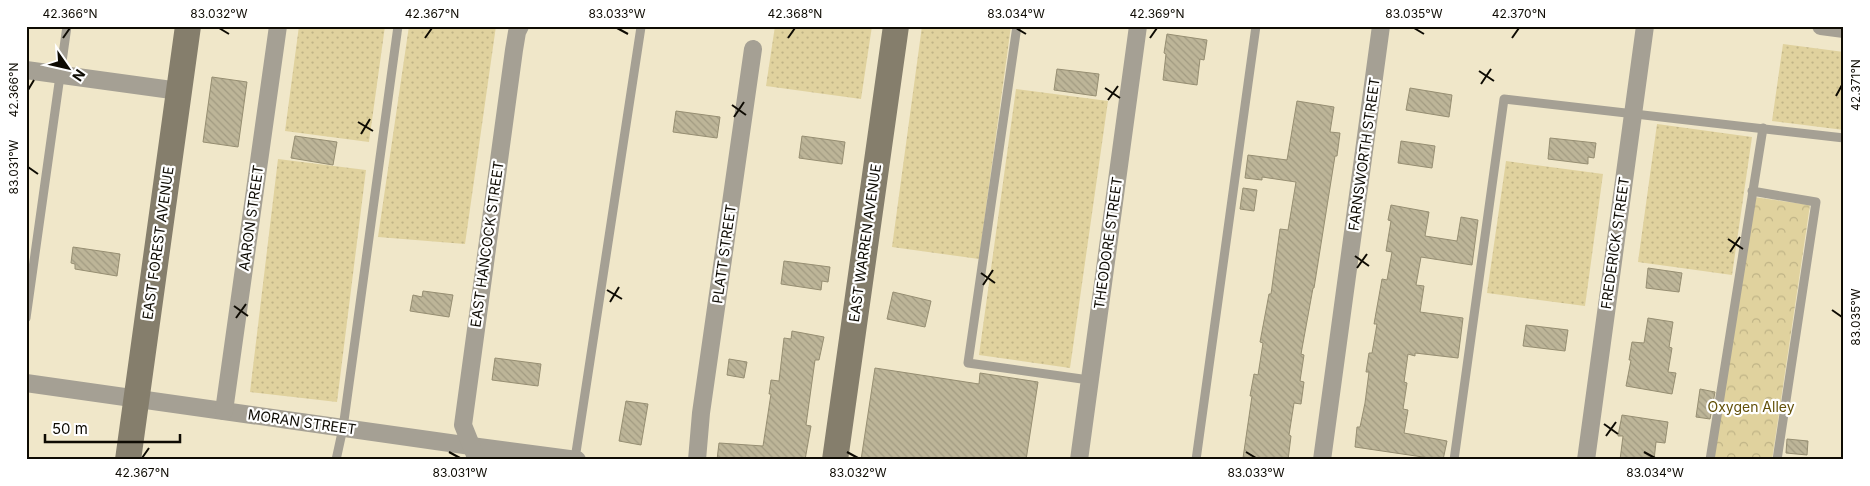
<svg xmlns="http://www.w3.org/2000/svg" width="1870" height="486" font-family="Inter,sans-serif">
<defs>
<pattern id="grass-dots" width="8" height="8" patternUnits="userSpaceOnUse" patternTransform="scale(1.25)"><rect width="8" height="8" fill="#e0d29e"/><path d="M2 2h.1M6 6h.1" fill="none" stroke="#bfb386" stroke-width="1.8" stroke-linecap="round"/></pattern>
<pattern id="park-crowns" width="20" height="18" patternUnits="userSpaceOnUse" patternTransform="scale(1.25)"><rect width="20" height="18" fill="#e0d29e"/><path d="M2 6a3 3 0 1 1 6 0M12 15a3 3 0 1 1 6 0" fill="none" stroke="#bfb386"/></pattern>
<pattern id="building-back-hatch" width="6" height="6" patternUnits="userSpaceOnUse" patternTransform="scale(1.25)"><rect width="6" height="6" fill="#bdb598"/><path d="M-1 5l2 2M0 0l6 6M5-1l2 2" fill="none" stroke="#a19a81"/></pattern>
</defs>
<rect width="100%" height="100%" fill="#f0e7c9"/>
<g fill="url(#grass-dots)">
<path d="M299,26H385L369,142L285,131Z"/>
<path d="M409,26H496L465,244L378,237Z"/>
<path d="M775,26H872L861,99L766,86Z"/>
<path d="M922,26H1011L979,259L892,247Z"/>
<path d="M1783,44L1844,52V130L1772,121Z"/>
<path d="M1016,89L1108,101L1070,368L979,355Z"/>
<path d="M1657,124L1752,137L1732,275L1638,262Z"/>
<path d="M278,159L366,170L337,402L250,392Z"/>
<path d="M1506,161L1603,174L1585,306L1487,293Z"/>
</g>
<path fill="url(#park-crowns)" d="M1754,197L1810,205L1772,460H1714Z"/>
<g fill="url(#building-back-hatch)" stroke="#968e72">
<path d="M1167,34L1207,40L1204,60L1200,59L1197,85L1163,80L1166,54L1164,53Z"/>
<path d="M1057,69L1099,74L1096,96L1054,90Z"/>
<path d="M212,77L247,82L238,147L203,142Z"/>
<path d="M1410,88L1452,95L1449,117L1406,110Z"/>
<path d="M1297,101L1334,107L1330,132L1340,133L1337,156H1335L1314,288H1313L1301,354L1304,355L1300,381L1304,382L1301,404L1294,403L1289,435L1291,436L1288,460L1243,458L1252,396H1250L1254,374L1258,375L1263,343L1260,342L1269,294H1271L1280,229L1288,230L1296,182L1262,177V180L1245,178L1248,155L1287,160Z"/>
<path d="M676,111L720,117L717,138L673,132Z"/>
<path d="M295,136L337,142L333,165L291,158Z"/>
<path d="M802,136L845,142L842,164L799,158Z"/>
<path d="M1550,138L1596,143L1594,158L1588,157V164L1548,159Z"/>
<path d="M1401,141L1435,146L1432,168L1398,163Z"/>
<path d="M1243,188L1257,190L1254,211L1240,209Z"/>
<path d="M1391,205L1429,212L1425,236L1457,241L1461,217L1478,220L1472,265L1421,257L1416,285L1424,286L1420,312L1463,318L1458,358L1415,353V356L1408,354L1404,382L1407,383L1403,409L1408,410L1404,433L1447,441L1443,460L1355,447L1357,427H1360L1365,403L1369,372H1366L1369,353H1372L1377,324H1374L1382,279L1387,280L1392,252L1386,251L1391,221L1388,220Z"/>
<path d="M73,247L120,254L117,276L75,269V264L71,263Z"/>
<path d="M784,261L830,267L828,282L822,281L821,290L781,284Z"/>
<path d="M1648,268L1682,273L1679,292L1646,288Z"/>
<path d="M423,291L453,295L449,317L410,311L413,295L422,297Z"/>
<path d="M893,292L931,301L925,327L887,319Z"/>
<path d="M1648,318L1673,322L1669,347L1672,348L1668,372L1676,373L1672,394L1626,386L1631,360H1629L1632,342L1644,343Z"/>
<path d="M1526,325L1568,330L1565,351L1523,346Z"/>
<path d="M792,331L824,337L819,360H815L806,425L811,426L805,460H717L719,443L763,446L771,394H769L771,380L779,381L784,338L791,339Z"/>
<path d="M495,358L541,364L538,386L492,380Z"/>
<path d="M729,359L747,362L744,378L727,375Z"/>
<path d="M875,368L979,384L980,373L1038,382L1026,460H861Z"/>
<path d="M1700,389L1715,392L1710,419L1696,417Z"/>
<path d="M626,401L648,404L641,445L619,441Z"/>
<path d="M1622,415L1668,422L1665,443L1656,442L1654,460H1620L1623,436H1618Z"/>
<path d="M1787,439L1808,441L1807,455L1786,453Z"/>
</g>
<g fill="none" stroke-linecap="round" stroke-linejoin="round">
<g stroke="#a5a094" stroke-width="9">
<path d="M1017,26L968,363L1089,380"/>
<path d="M1752,191L1816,202L1777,460"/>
<path d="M26,318L67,26"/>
<path d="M575,459L641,27"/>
<path d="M336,460L343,428L398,26"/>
<path d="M1196,460L1256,26"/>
<path d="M1454,460L1504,99L1844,138"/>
<path d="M1710,460L1763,128"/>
</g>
<g stroke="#a5a094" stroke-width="18">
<path d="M1821,26L1844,29"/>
<path d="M26,70L179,91"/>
<path d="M26,383L471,446L577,460"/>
<path d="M224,411L278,26"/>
<path d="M477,460L463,425L514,50L517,32L520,26"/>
<path d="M697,460L701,413L753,49"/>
<path d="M1079,460L1138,26"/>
<path d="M1322,460L1381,26"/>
<path d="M1586,460L1645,26"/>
</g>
<g stroke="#857e6c" stroke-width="26">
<path d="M128,460L188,26"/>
<path d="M835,460L896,26"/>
</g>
</g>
<path fill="none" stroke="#0e0b03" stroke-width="2" d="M219,28L229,34M617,28L628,34M1016,28L1026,34M1414,28L1424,34M63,38L70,28M425,38L432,28M788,38L795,28M1150,38L1157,28M1512,38L1519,28M1479,71L1494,81M1481,84L1491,69M1105,88L1120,98M28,90L34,80M1836,96L1842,85M1108,100L1118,86M732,105L746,115M734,117L744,102M358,122L373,131M361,134L370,119M28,167L38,174M1728,239L1743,249M1730,252L1740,237M1355,256L1369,266M1357,268L1367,254M981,273L995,283M983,285L993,270M607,290L622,299M610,302L619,287M234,306L248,316M1832,310L1842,317M236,318L246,304M1604,424L1618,434M1606,436L1616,422M449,452L460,458M847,452L858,458M1246,452L1256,458M1644,452L1655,458M142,458L149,448"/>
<g text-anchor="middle" stroke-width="4.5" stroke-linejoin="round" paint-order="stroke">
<g font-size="14" fill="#0e0b03" stroke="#fff">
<text transform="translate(1364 154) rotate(-82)" y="5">FARNSWORTH STREET</text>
<text transform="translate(251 218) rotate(-82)" y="5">AARON STREET</text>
<text transform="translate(158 243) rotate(-82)" y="5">EAST FOREST AVENUE</text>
<text transform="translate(865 243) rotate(-82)" y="5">EAST WARREN AVENUE</text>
<text transform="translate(1108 243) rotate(-82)" y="5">THEODORE STREET</text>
<text transform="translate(1615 243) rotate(-82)" y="5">FREDERICK STREET</text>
<text transform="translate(487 244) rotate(-82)" y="5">EAST HANCOCK STREET</text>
<text transform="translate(724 254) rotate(-82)" y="5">PLATT STREET</text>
<text transform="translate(302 422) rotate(8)" y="5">MORAN STREET</text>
</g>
<g font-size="14" fill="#625009" stroke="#fff">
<text x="1751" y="412">Oxygen Alley</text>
</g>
</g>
<rect width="1870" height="486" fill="none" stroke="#ffffff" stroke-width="55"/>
<g transform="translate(68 68) rotate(124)" stroke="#ffffff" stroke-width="4" paint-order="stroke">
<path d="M0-4L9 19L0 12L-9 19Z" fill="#0e0b03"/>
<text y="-8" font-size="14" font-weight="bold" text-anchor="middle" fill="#0e0b03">N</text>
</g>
<path d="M45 434v8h135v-8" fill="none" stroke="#0e0b03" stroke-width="2.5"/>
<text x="52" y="434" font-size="15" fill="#0e0b03" stroke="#ffffff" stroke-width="4" paint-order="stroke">50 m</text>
<rect x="28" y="28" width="1814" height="430" fill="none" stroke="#0e0b03" stroke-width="2"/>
<g font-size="12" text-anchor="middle" fill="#0e0b03">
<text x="70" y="18">42.366°N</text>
<text x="219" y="18">83.032°W</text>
<text x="432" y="18">42.367°N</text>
<text x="617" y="18">83.033°W</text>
<text x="795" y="18">42.368°N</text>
<text x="1016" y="18">83.034°W</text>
<text x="1157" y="18">42.369°N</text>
<text x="1414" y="18">83.035°W</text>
<text x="1519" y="18">42.370°N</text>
<text transform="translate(1856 85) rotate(-90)" y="4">42.371°N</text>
<text transform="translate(14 90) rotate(-90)" y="4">42.366°N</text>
<text transform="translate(14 167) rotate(-90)" y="4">83.031°W</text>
<text transform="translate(1856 317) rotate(-90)" y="4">83.035°W</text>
<text x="142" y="477">42.367°N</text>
<text x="460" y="477">83.031°W</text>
<text x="858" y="477">83.032°W</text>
<text x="1256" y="477">83.033°W</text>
<text x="1655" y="477">83.034°W</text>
</g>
</svg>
